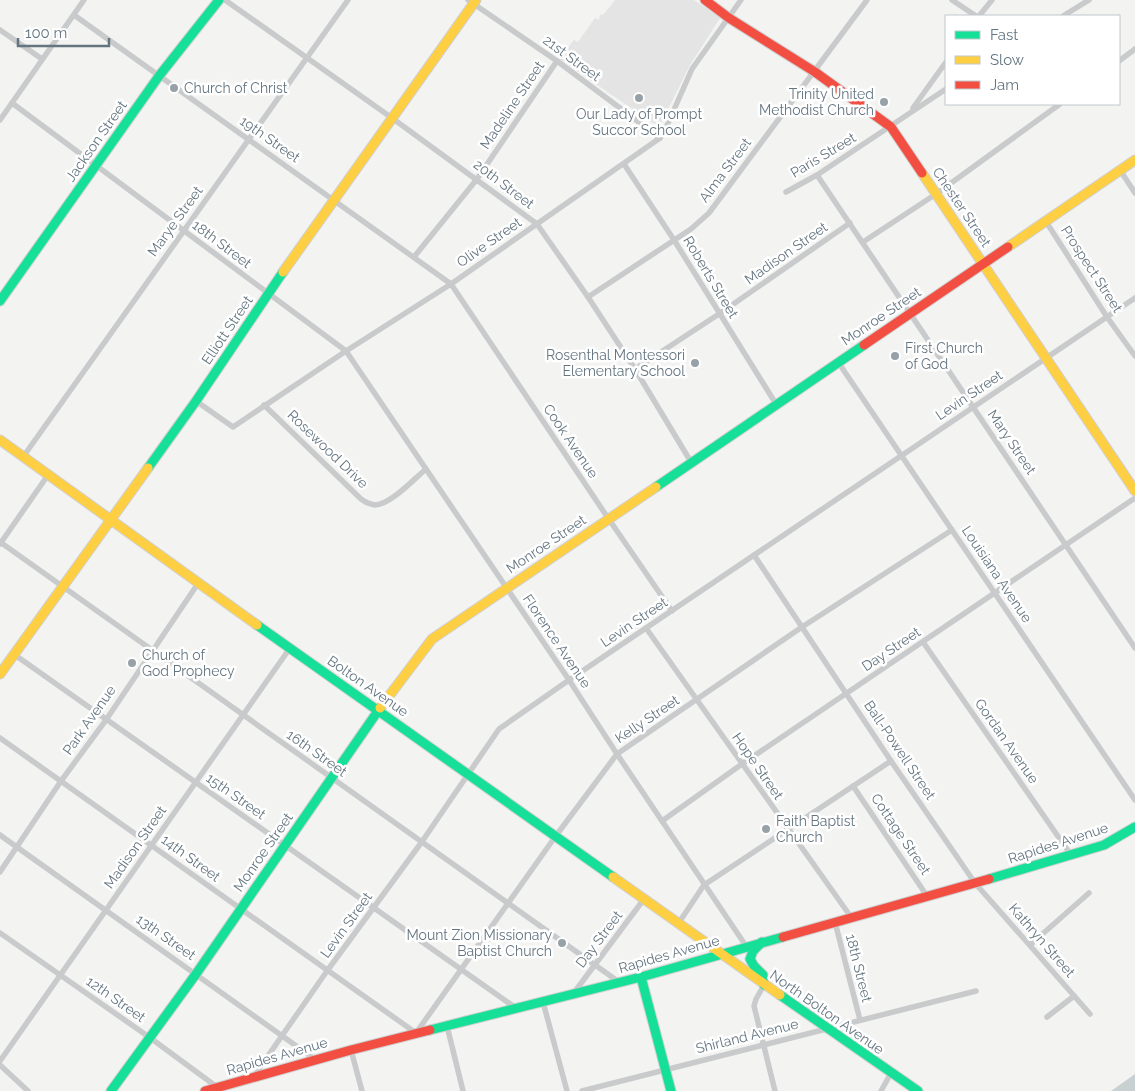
<svg xmlns="http://www.w3.org/2000/svg" width="1135" height="1091" font-family="Raleway,sans-serif">
<rect width="100%" height="100%" fill="#f3f3f1"/>
<path fill="#e3e4e3" d="M615,0H694L720,18L690,65L659,127L559,59L574,40L578,42L595,18L599,20L600,15L604,14Z"/>
<path fill="#c8d0d2" d="M1135,1074V1091H1111Z"/>
<g fill="none" stroke-linecap="round" stroke-linejoin="round">
<g stroke="#cfd0d1" stroke-width="11">
<g id="fast">
<path d="M0,301L159,76L219,0"/>
<path d="M148,468L196,401L283,272"/>
<path d="M656,487L864,345"/>
<path d="M257,625L613,877"/>
<path d="M989,879L1104,845L1135,827"/>
<path d="M762,942L753,951L750,959L754,966L763,975L764,985"/>
<path d="M641,977L671,1091"/>
<path d="M780,995L918,1091"/>
<path d="M430,1030L641,977L783,937"/>
<path d="M111,1091L196,974L380,708"/>
</g>
</g>
<g stroke="#cfd0d1" stroke-width="11">
<g id="slow">
<path d="M922,173L1135,491"/>
<path d="M1008,247L1135,160"/>
<path d="M283,272L476,0"/>
<path d="M0,440L257,625"/>
<path d="M0,674L148,468"/>
<path d="M380,708L432,639L656,487"/>
<path d="M613,877L780,995"/>
</g>
</g>
<g stroke="#cfd0d1" stroke-width="11">
<g id="jam">
<path d="M705,0L729,18L815,72L891,127L922,173"/>
<path d="M864,345L1008,247"/>
<path d="M783,937L989,879"/>
<path d="M205,1091L351,1050L430,1030"/>
</g>
</g>
<g stroke="#c8cacb" stroke-width="5.5">
<path d="M225,0L392,118L537,224L588,297L635,369L691,462"/>
<path d="M468,0L557,61L660,138"/>
<path d="M952,0L976,16"/>
<path d="M74,15L451,284L608,518L672,611"/>
<path d="M979,16L992,0"/>
<path d="M1063,16L1089,0"/>
<path d="M0,30L42,59"/>
<path d="M1119,61L1135,49"/>
<path d="M12,103L346,351L569,680L617,754L746,946"/>
<path d="M913,108L946,62"/>
<path d="M0,120L84,0"/>
<path d="M624,164L674,240L776,404"/>
<path d="M1120,170L1135,193"/>
<path d="M817,175L1135,648"/>
<path d="M786,192L817,175L946,89"/>
<path d="M1045,220L1107,317L1135,356"/>
<path d="M863,242L936,194L1060,104"/>
<path d="M414,257L477,179L557,61"/>
<path d="M588,297L691,229L709,213L867,0"/>
<path d="M838,362L1135,800"/>
<path d="M635,369L719,314L850,223"/>
<path d="M196,401L233,427L346,351L451,284L660,138L665,130L692,69L741,0"/>
<path d="M264,405L361,499C365,502 369,504 375,505C390,505 414,479 426,469"/>
<path d="M23,457L348,0"/>
<path d="M0,542L619,982"/>
<path d="M0,544L48,475"/>
<path d="M754,555L891,761L975,883L1090,1014"/>
<path d="M646,628L851,917"/>
<path d="M923,642L1071,855"/>
<path d="M15,655L516,1008"/>
<path d="M0,738L416,1033L555,837L617,754L802,627L952,530"/>
<path d="M853,786L927,896"/>
<path d="M662,821L742,764L1135,498"/>
<path d="M0,835L316,1060"/>
<path d="M0,872L61,781L106,720L199,582"/>
<path d="M835,922L860,1020"/>
<path d="M678,924L704,885L891,761"/>
<path d="M0,933L149,1037L217,1087"/>
<path d="M1030,945L1089,893"/>
<path d="M764,985L756,999L754,1006L775,1091"/>
<path d="M573,994L644,899"/>
<path d="M543,1002L567,1091"/>
<path d="M1047,1017L1074,996"/>
<path d="M447,1026L463,1091"/>
<path d="M351,1050L362,1091"/>
<path d="M0,1061L290,648"/>
<path d="M0,1065L28,1091"/>
<path d="M254,1076L327,971L421,843L499,729L569,680L1135,298"/>
<path d="M582,1091L976,991"/>
<path d="M881,1091L891,1073"/>
</g>
<use href="#fast" stroke="#16e098" stroke-width="9"/>
<use href="#slow" stroke="#ffcf43" stroke-width="9"/>
<use href="#jam" stroke="#f24e42" stroke-width="9"/>
</g>
<g fill="#96a1a8" stroke="#fff" stroke-width="2">
<circle cx="174" cy="88" r="5"/>
<circle cx="639" cy="98" r="5"/>
<circle cx="884" cy="102" r="5"/>
<circle cx="895" cy="356" r="5"/>
<circle cx="695" cy="363" r="5"/>
<circle cx="132" cy="663" r="5"/>
<circle cx="766" cy="829" r="5"/>
<circle cx="562" cy="943" r="5"/>
</g>
<g text-anchor="middle" stroke-width="5" stroke-linejoin="round" paint-order="stroke">
<g font-size="14" fill="#647580" stroke="#fff">
<text transform="translate(572 58) rotate(36)" y="5">21st Street</text>
<text transform="translate(512 105) rotate(-56)" y="5">Madeline Street</text>
<text transform="translate(270 139) rotate(35)" y="5">19th Street</text>
<text transform="translate(96 141) rotate(-55)" y="5">Jackson Street</text>
<text transform="translate(823 155) rotate(-31)" y="5">Paris Street</text>
<text transform="translate(725 170) rotate(-53)" y="5">Alma Street</text>
<text transform="translate(504 184) rotate(37)" y="5">20th Street</text>
<text transform="translate(962 207) rotate(56)" y="5">Chester Street</text>
<text transform="translate(175 221) rotate(-54)" y="5">Marye Street</text>
<text transform="translate(489 242) rotate(-35)" y="5">Olive Street</text>
<text transform="translate(222 244) rotate(37)" y="5">18th Street</text>
<text transform="translate(786 253) rotate(-35)" y="5">Madison Street</text>
<text transform="translate(1092 269) rotate(57)" y="5">Prospect Street</text>
<text transform="translate(711 277) rotate(59)" y="5">Roberts Street</text>
<text transform="translate(881 316) rotate(-34)" y="5">Monroe Street</text>
<text transform="translate(227 330) rotate(-56)" y="5">Elliott Street</text>
<text transform="translate(969 395) rotate(-34)" y="5">Levin Street</text>
<text transform="translate(571 441) rotate(56)" y="5">Cook Avenue</text>
<text transform="translate(1012 442) rotate(56)" y="5">Mary Street</text>
<text transform="translate(328 449) rotate(44)" y="5">Rosewood Drive</text>
<text transform="translate(546 544) rotate(-34)" y="5">Monroe Street</text>
<text transform="translate(997 574) rotate(56)" y="5">Louisiana Avenue</text>
<text transform="translate(634 622) rotate(-34)" y="5">Levin Street</text>
<text transform="translate(557 641) rotate(56)" y="5">Florence Avenue</text>
<text transform="translate(891 649) rotate(-34)" y="5">Day Street</text>
<text transform="translate(368 686) rotate(35)" y="5">Bolton Avenue</text>
<text transform="translate(647 719) rotate(-34)" y="5">Kelly Street</text>
<text transform="translate(89 720) rotate(-55)" y="5">Park Avenue</text>
<text transform="translate(1007 741) rotate(55)" y="5">Gordan Avenue</text>
<text transform="translate(900 750) rotate(56)" y="5">Ball-Powell Street</text>
<text transform="translate(317 753) rotate(35)" y="5">16th Street</text>
<text transform="translate(758 766) rotate(55)" y="5">Hope Street</text>
<text transform="translate(236 796) rotate(35)" y="5">15th Street</text>
<text transform="translate(901 834) rotate(56)" y="5">Cottage Street</text>
<text transform="translate(1058 843) rotate(-18)" y="5">Rapides Avenue</text>
<text transform="translate(135 847) rotate(-55)" y="5">Madison Street</text>
<text transform="translate(263 852) rotate(-55)" y="5">Monroe Street</text>
<text transform="translate(191 858) rotate(36)" y="5">14th Street</text>
<text transform="translate(346 925) rotate(-54)" y="5">Levin Street</text>
<text transform="translate(166 937) rotate(35)" y="5">13th Street</text>
<text transform="translate(599 939) rotate(-53)" y="5">Day Street</text>
<text transform="translate(1042 940) rotate(49)" y="5">Kathryn Street</text>
<text transform="translate(669 954) rotate(-16)" y="5">Rapides Avenue</text>
<text transform="translate(859 968) rotate(76)" y="5">18th Street</text>
<text transform="translate(116 999) rotate(35)" y="5">12th Street</text>
<text transform="translate(827 1012) rotate(35)" y="5">North Bolton Avenue</text>
<text transform="translate(747 1036) rotate(-14)" y="5">Shirland Avenue</text>
<text transform="translate(277 1056) rotate(-16)" y="5">Rapides Avenue</text>
</g>
<g font-size="14" fill="#647580" stroke="#fff" text-anchor="start">
<text x="184" y="93">Church of Christ</text>
<text x="874" y="99" text-anchor="end">Trinity United<tspan x="874" dy="16">Methodist Church</tspan></text>
<text x="639" y="119" text-anchor="middle">Our Lady of Prompt<tspan x="639" dy="16">Succor School</tspan></text>
<text x="905" y="353">First Church<tspan x="905" dy="16">of God</tspan></text>
<text x="685" y="360" text-anchor="end">Rosenthal Montessori<tspan x="685" dy="16">Elementary School</tspan></text>
<text x="142" y="660">Church of<tspan x="142" dy="16">God Prophecy</tspan></text>
<text x="776" y="826">Faith Baptist<tspan x="776" dy="16">Church</tspan></text>
<text x="552" y="940" text-anchor="end">Mount Zion Missionary<tspan x="552" dy="16">Baptist Church</tspan></text>
</g>
</g>
<rect x="945" y="15" width="175" height="90" fill="#ffffff" stroke="#c1c8cc"/>
<rect x="955" y="31" width="25" height="8" fill="#16e098" stroke="#c1c8cc"/>
<text x="990" y="40" font-size="15" fill="#647580">Fast</text>
<rect x="955" y="56" width="25" height="8" fill="#ffcf43" stroke="#c1c8cc"/>
<text x="990" y="65" font-size="15" fill="#647580">Slow</text>
<rect x="955" y="81" width="25" height="8" fill="#f24e42" stroke="#c1c8cc"/>
<text x="990" y="90" font-size="15" fill="#647580">Jam</text>
<path d="M18 38v8h91v-8" fill="none" stroke="#647580" stroke-width="2.5"/>
<text x="25" y="38" font-size="15" fill="#647580" stroke="#ffffff" stroke-width="4" paint-order="stroke">100 m</text>
</svg>
